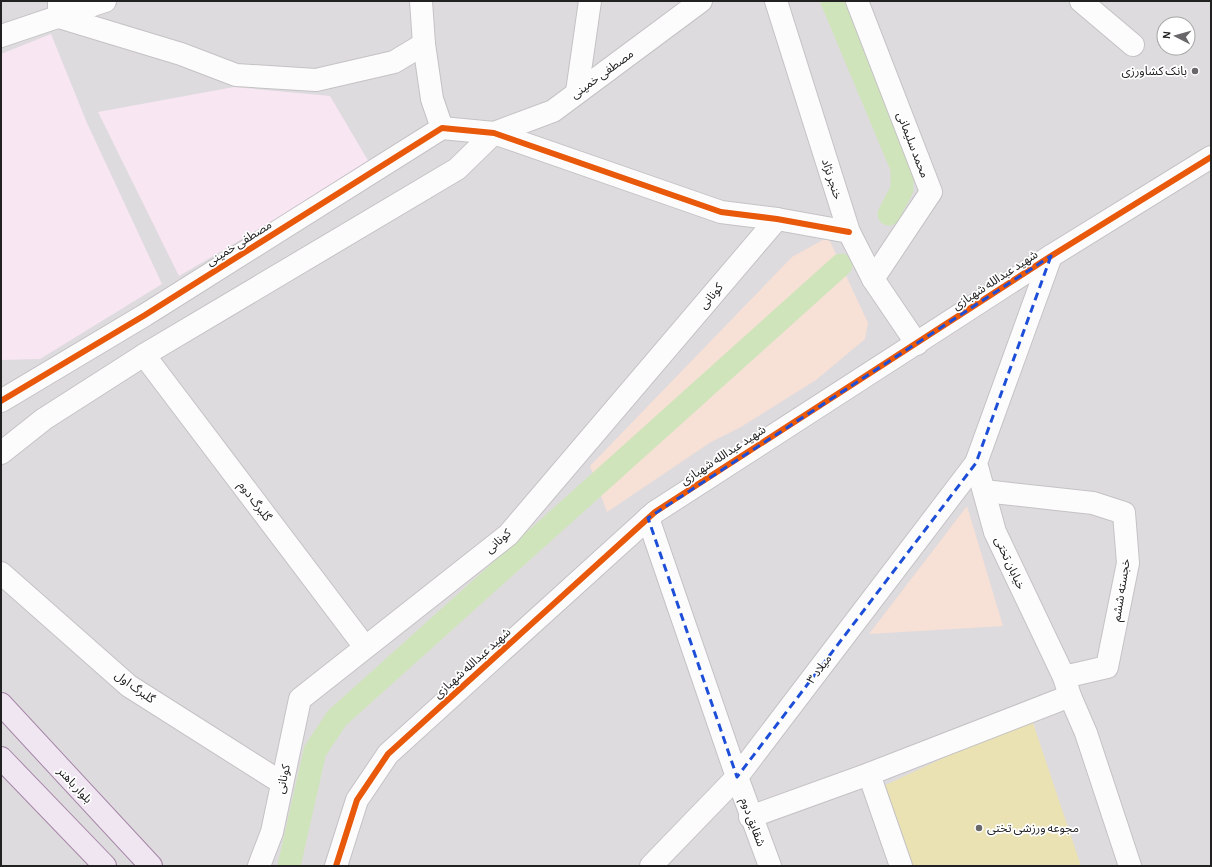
<svg xmlns="http://www.w3.org/2000/svg" width="1212" height="867" font-family="'Alegreya Sans','Noto Sans Arabic',sans-serif">
<rect width="100%" height="100%" fill="#efeaef"/>
<path fill="#dedbde" fill-rule="evenodd" d="M1,1H1211V866H1ZM1164,24H1188V48H1164Z"/>
<g fill="#f8e6f3">
<path d="M51,34L87,123L162,284L40,359L1,360V54Z"/>
<path d="M234,87L330,96L370,164L179,276L98,112Z"/>
</g>
<g fill="#f7e0d6">
<path d="M828,237L868,323L865,339L816,380L741,427L711,442L607,512L590,466L792,257Z"/>
<path d="M967,506L1003,626L869,634Z"/>
</g>
<path fill="#eae2b2" d="M1031,717L1081,866H903L877,789Z"/>
<g fill="none" stroke-linecap="round" stroke-linejoin="round">
<g stroke="#d0e4bb" stroke-width="23">
<path d="M832,1L902,168V189L889,214"/>
<path d="M289,866L315,751L337,718L841,265"/>
</g>
<g stroke="#c5c2c5" stroke-width="24">
<g id="minor">
<path d="M59,1V17L181,54L236,75L316,80L394,62L424,44"/>
<path d="M421,1L424,44L432,99L442,128"/>
<path d="M776,1L849,232L873,279L917,344"/>
<path d="M857,1L931,192L873,279"/>
<path d="M1081,1L1133,45"/>
<path d="M1,36L105,1"/>
<path d="M577,92L590,1"/>
<path d="M1051,256L976,463L995,532L1064,677L1070,696L1086,733L1130,866"/>
<path d="M144,355L365,647"/>
<path d="M1,401L145,315L442,128L494,133L721,212L777,219L849,232"/>
<path d="M1,453L44,419L144,355L457,169L494,133L553,111L701,1"/>
<path d="M984,491L1093,503L1124,513L1128,563L1107,667L1064,677"/>
<path d="M648,518L737,777L770,866"/>
<path d="M1,573L129,686L282,783"/>
<path d="M869,774L1070,696"/>
<path d="M750,817L869,774L901,866"/>
<path d="M259,866L272,832L300,699L508,535L777,219"/>
<path d="M336,866L357,800L388,754L655,512L1051,256L1211,157"/>
<path d="M651,866L737,777L976,463"/>
</g>
</g>
<g stroke="#a585a6" stroke-width="24">
<g id="major">
<path d="M1,704L151,866"/>
<path d="M1,758L105,866"/>
</g>
</g>
<use href="#minor" stroke="#fdfcfd" stroke-width="22"/>
<use href="#major" stroke="#f0e6f2" stroke-width="22"/>
<g stroke="#fff" stroke-width="8">
<g id="cycleway">
<path d="M1,401L145,315L442,128L494,133L721,212L777,219L849,232"/>
<path d="M336,866L357,800L388,754L655,512L1051,256L1211,157"/>
</g>
</g>
<use href="#cycleway" stroke="#e8590c" stroke-width="6"/>
</g>
<path fill="none" stroke="#1d4ed8" stroke-width="3" stroke-dasharray="8 5" stroke-linejoin="round" d="M1051,256L976,463L737,777L648,518Z"/>
<g fill="#696769" stroke="#fff" stroke-width="1.5">
<circle cx="1195" cy="71" r="4"/>
<circle cx="979" cy="828" r="4"/>
</g>
<g text-anchor="middle" stroke-width="3.5" stroke-linejoin="round" paint-order="stroke">
<g font-size="12" fill="#212121" stroke="#fff" text-anchor="end">
<text x="1187" y="75">بانک کشاورزی</text>
<text x="987" y="832" text-anchor="start">مجوعه ورزشی تختی</text>
</g>
<g font-size="12" fill="#212121" stroke="#fff">
<text transform="translate(602 74) rotate(-36)" y="4">مصطفی خمینی</text>
<text transform="translate(913 145) rotate(69)" y="4">محمد سلیمانی</text>
<text transform="translate(832 179) rotate(72)" y="4">خنجر نژاد</text>
<text transform="translate(239 243) rotate(-32)" y="4">مصطفی خمینی</text>
<text transform="translate(995 280) rotate(-33)" y="4">شهید عبدالله شهبازی</text>
<text transform="translate(711 296) rotate(-50)" y="4">کونانی</text>
<text transform="translate(723 455) rotate(-33)" y="4">شهید عبدالله شهبازی</text>
<text transform="translate(255 501) rotate(53)" y="4">گلبرگ دوم</text>
<text transform="translate(498 541) rotate(-41)" y="4">کونانی</text>
<text transform="translate(1010 563) rotate(65)" y="4">خیابان تختی</text>
<text transform="translate(1121 590) rotate(-81)" y="4">خجسته ششم</text>
<text transform="translate(472 663) rotate(-42)" y="4">شهید عبدالله شهبازی</text>
<text transform="translate(819 669) rotate(-53)" y="4">میلاد ۳</text>
<text transform="translate(135 687) rotate(36)" y="4">گلبرگ اول</text>
<text transform="translate(283 779) rotate(-78)" y="4">کونانی</text>
<text transform="translate(75 785) rotate(47)" y="4">بلوار باهنر</text>
<text transform="translate(753 822) rotate(70)" y="4">شقایق دوم</text>
</g>
</g>
<rect width="1212" height="867" fill="none" stroke="#212121" stroke-width="4"/>
<g transform="translate(1176 36) rotate(276)"><circle r="19" fill="#ffffff" stroke="#a6a6a6"/>
<path d="M0-3L7 15L0 10L-7 15Z" fill="#696769"/>
<text y="-6" font-size="11" font-weight="bold" text-anchor="middle" fill="#212121">N</text>
</g>
</svg>
